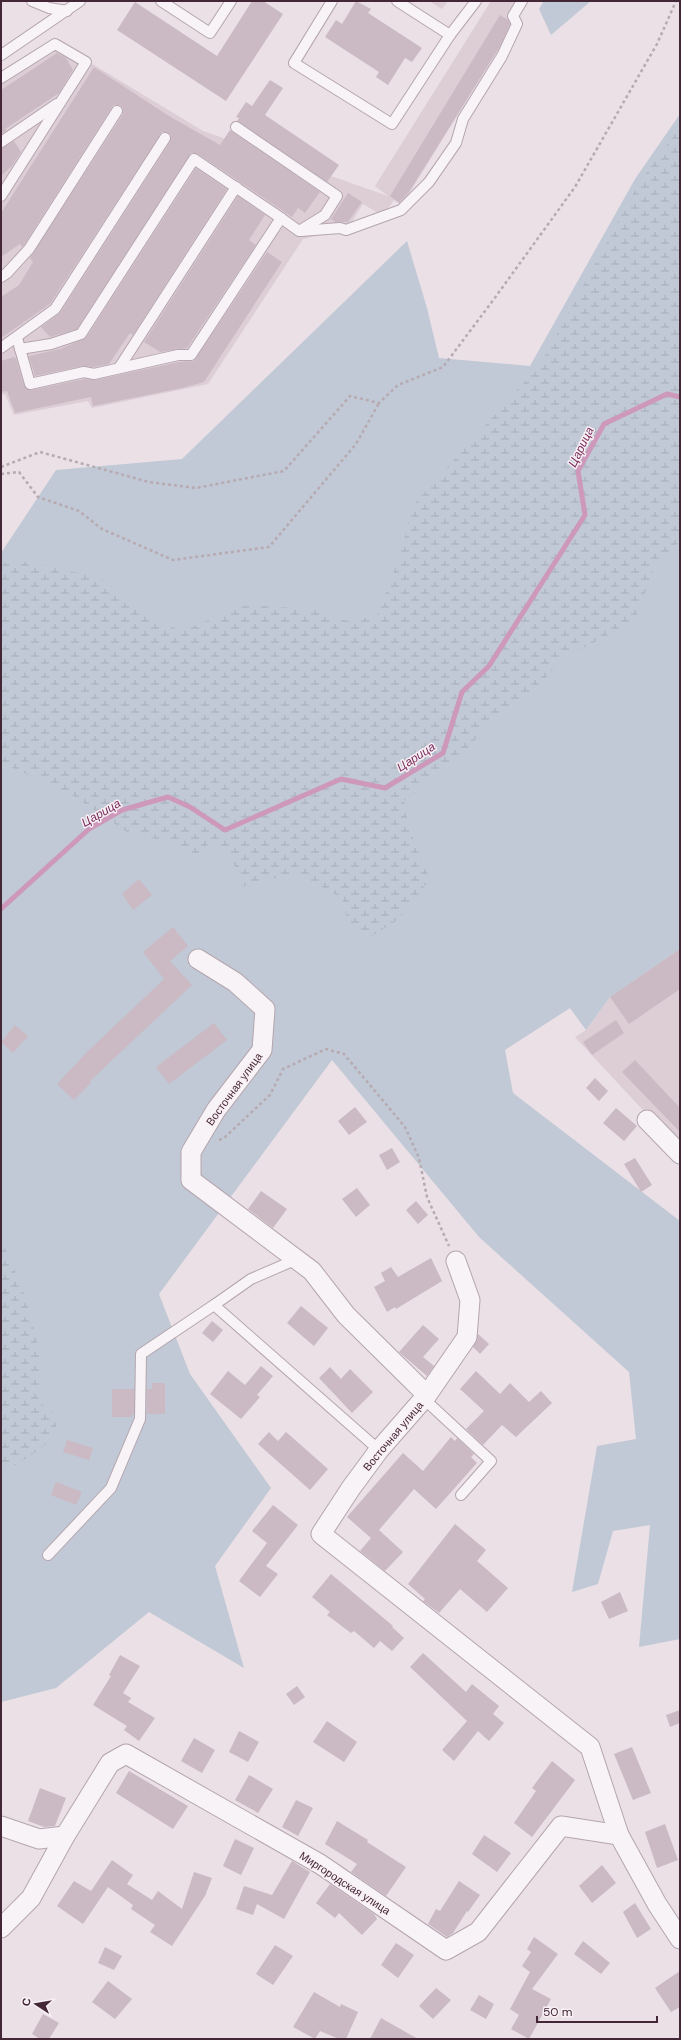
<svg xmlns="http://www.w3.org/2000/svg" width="681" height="2040" font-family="'DM Sans',sans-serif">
<defs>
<pattern id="wetland-marsh" width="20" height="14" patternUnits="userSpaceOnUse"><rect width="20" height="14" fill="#c0c9d5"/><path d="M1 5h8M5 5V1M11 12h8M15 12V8" fill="none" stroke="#a6adb7"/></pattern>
</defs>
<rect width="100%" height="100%" fill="#eae0e6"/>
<g fill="#ddced6">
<path d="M429,1H448L442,9Z"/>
<path d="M491,1H528L402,205L394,200L383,216L363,204L348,228L303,239L208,384L92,408L88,401L14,415L5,394L1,395V71L54,38L94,65L203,131L388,196L375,186Z"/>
<path d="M680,949V1150L575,1037L586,1030L610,997Z"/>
</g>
<g fill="#c0c9d5">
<path d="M544,1H591L551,35L539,9Z"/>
<path d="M680,114V949L610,997L586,1030L570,1008L505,1050L513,1093L680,1221V1639L639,1647L650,1525L613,1531L598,1584L572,1592L597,1446L636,1439L629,1372L479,1237L332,1060L159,1294L190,1374L271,1488L215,1566L244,1668L149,1612L56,1688L1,1702V553L56,470L182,459L407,241L427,308L439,358L530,366L635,179Z"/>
</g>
<g fill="url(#wetland-marsh)">
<path d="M680,127V541L655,565L635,621L560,660L536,691L500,712L456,761L404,801L409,828L430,879L399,919L367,939L349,929L342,898L296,873L241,887L232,858L209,843L198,856L181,845L127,832L75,797L7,765L1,760V566L10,559L99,577L159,621L181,631L247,605L311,609L347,621L377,616L400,555L413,505L540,365L639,183Z"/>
<path d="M1,1241C21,1280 38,1325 40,1370C40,1380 39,1391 38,1401L53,1413L58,1433L36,1452L1,1474Z"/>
</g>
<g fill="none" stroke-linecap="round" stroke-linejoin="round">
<path stroke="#ce98bb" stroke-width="5" d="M1,909L89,829L122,810L168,797L190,807L225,830L341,779L385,788L443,753L462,692L489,666L585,515L578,471L604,424L667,394L680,397"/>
</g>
<g fill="#cbbac3">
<path d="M252,1H263L283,14L226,101L117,30L135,2L217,56Z"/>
<path d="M356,1L371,9L368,13L422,48L412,62L405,58L388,85L376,77L379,72L325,37L336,20L342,24Z"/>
<path d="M500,15L508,20L510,24L499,48L409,192L399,203L390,196Z"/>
<path d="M57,53L66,58L73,70L59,93L5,129L7,130L1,134V90Z"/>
<path d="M94,67L169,116L220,145L230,130L320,192L305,213L298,208L292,217L198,154L191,153L77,329L50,337L41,327L60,313L170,142L171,135L166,132H162L50,304L1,338V297L19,285L33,262L30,258L123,114V108L120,105H114L112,107L24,245L22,247L20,244L1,257V213Z"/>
<path d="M270,80L283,88L265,115L339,165L327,182L237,121L239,118L236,117L246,102L252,106Z"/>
<path d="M14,141L21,152L12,166L1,176V148Z"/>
<path d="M196,168L227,189L133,335L130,333L109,364L94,367L83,366L35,376L29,356L60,349L86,338Z"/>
<path d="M348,193L362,202L348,222H335L331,219Z"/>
<path d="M238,196L265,215L249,240L256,245L187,348L160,352L144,342Z"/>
<path d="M267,252L282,262L204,382L182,388L93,406L91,397L15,413L7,391L1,392V361L14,357L16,359L24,386L31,390L84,379L95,380L179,362L194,361Z"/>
<path d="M139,879L152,895L133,910L122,894Z"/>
<path d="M173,927L188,946L170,961L192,985L90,1081L91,1083L74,1100L57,1084L87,1052L164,979L143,952Z"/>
<path d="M680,949V989L629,1024L610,997Z"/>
<path d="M616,1020L624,1033L592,1055L583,1042Z"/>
<path d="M214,1023L227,1040L169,1084L156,1067Z"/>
<path d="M15,1025L28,1036L13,1053L1,1042Z"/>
<path d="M635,1060L680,1108V1132L622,1072Z"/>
<path d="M595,1078L608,1091L599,1101L586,1088Z"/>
<path d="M355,1107L367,1122L349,1135L338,1121Z"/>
<path d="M616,1108L637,1126L624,1141L603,1123Z"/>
<path d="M392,1148L400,1162L387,1170L379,1155Z"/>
<path d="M635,1158L652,1185L641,1192L624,1164Z"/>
<path d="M357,1188L370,1205L356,1217L342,1199Z"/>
<path d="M261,1191L287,1209L273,1228L248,1209Z"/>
<path d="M416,1201L428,1215L418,1224L406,1210Z"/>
<path d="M431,1258L442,1281L396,1309L395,1307L387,1312L374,1287L385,1281L381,1273L391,1267L398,1277Z"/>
<path d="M301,1306L328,1328L314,1346L287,1323Z"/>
<path d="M212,1321L223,1330L213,1342L202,1333Z"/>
<path d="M423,1325L439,1339L423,1357L434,1366L427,1376L399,1352Z"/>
<path d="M478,1334L489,1344L480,1354L473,1347Z"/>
<path d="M261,1366L273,1376L257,1395L260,1397L241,1419L210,1394L228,1371L245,1385Z"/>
<path d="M330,1367L341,1379L350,1369L373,1392L352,1413L319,1378Z"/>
<path d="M476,1371L500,1394L510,1383L529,1402L541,1391L552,1403L516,1437L502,1425L483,1445L466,1429L484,1411L460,1389Z"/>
<path d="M152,1383H165V1414H147V1389H152Z"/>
<path d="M112,1389H134V1414H132V1417H112Z"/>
<path d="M269,1432L278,1441L286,1432L328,1469L310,1490L258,1444Z"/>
<path d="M451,1437L455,1441L457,1438L474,1454L471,1457L477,1463L436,1509L414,1489L379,1530L403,1552L385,1571L360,1551L371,1538L347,1517L403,1453L423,1471Z"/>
<path d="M67,1440L93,1448L89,1460L63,1452Z"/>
<path d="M56,1482L82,1492L76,1505L51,1495Z"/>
<path d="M273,1505L298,1525L266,1566L278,1574L260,1597L239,1581L267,1543L252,1531Z"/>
<path d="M455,1524L486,1550L477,1561L508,1588L487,1612L460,1589L439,1613L423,1601L425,1599L408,1584Z"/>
<path d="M331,1574L393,1626L392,1627L404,1638L392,1651L380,1641L374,1648L354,1631L351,1633L327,1615L330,1612L312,1597Z"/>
<path d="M620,1592L628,1611L609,1619L601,1602Z"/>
<path d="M423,1653L466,1692L472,1684L499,1706L493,1714L504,1723L489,1741L478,1731L454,1761L442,1750L467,1721L410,1667Z"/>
<path d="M120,1655L140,1666L123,1693L131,1698L128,1702L155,1718L139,1741L124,1730L127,1726L93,1705L111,1676L109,1675Z"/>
<path d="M297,1686L305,1697L294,1705L286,1694Z"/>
<path d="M680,1710V1723L670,1727L666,1715Z"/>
<path d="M327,1721L357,1742L344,1762L313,1742Z"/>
<path d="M239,1731L259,1742L248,1762L229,1752Z"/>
<path d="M194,1738L215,1750L202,1773L181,1761Z"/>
<path d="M632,1747L651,1793L633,1800L614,1754Z"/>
<path d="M552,1761L575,1780L532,1837L514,1823L536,1791L532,1788Z"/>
<path d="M129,1771L188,1806L173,1829L116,1793Z"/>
<path d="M249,1775L273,1789L258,1813L235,1800Z"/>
<path d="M40,1788L66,1798L55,1826L44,1827L28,1821Z"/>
<path d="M296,1800L313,1808L298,1836L282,1827Z"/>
<path d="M337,1821L368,1840L367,1842L406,1867L386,1896L351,1872L357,1864L325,1844Z"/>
<path d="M665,1824L678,1860L657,1868L645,1832Z"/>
<path d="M484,1835L511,1853L497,1872L472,1854Z"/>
<path d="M235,1839L254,1848L241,1875L223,1866Z"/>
<path d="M112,1860L133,1875L127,1884L152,1900L158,1891L182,1909L194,1872L212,1878L205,1896L172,1946L150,1932L155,1925L131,1909L133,1905L108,1887L83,1924L57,1906L74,1881L91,1891Z"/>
<path d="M292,1861L310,1872L284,1919L257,1904L253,1915L236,1909L244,1886L272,1895Z"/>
<path d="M602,1865L616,1883L592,1903L579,1886Z"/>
<path d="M459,1881L480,1895L468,1912L467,1911L453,1933L447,1937L428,1924L436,1909L440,1911Z"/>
<path d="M330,1884L374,1914L377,1919L362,1935L339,1913L335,1918L316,1903Z"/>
<path d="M635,1903L651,1929L637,1938L623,1912Z"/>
<path d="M534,1937L558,1954L532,1989L551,1999L529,2039L511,2029L519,2015L510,2009L530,1972L522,1966L531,1952L527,1949Z"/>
<path d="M583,1941L610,1963L601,1974L574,1954Z"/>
<path d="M396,1943L414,1955L398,1978L381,1965Z"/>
<path d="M275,1945L293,1956L273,1985L256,1974Z"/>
<path d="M105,1947L122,1956L114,1970L98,1963Z"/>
<path d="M680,1971V2007L671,2012L655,1988Z"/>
<path d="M108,1981L132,1999L115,2019L92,2002Z"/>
<path d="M436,1988L451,2000L433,2019L419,2006Z"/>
<path d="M314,1992L340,2007L341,2004L358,2012L346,2039H339L320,2031L315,2039L293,2027Z"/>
<path d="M479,1995L494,2004L486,2019L470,2010Z"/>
<path d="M43,2014L59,2023L49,2039H40L32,2034Z"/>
<path d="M381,2018L418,2039H370Z"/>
</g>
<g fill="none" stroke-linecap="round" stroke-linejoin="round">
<g stroke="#b5a5ae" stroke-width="12">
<g id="lane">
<path d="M32,1L49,8L67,11"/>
<path d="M161,1L210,33L231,1"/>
<path d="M332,1L294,63L392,124L450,35L476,1"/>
<path d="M397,1L450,35"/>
<path d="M1,55L80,1"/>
<path d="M1,78L55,44L86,62L1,196"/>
<path d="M1,142L57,104"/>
<path d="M301,231L340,228L346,230L401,210L429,182L456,143L463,119L502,56L517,24L513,16L522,1"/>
<path d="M1,277L7,273L29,249L117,111"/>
<path d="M17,338L30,384L84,372L94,374L178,355H191L281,218L299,231L325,215L337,196L236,127"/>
<path d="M1,348L55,309L165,138"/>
<path d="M20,349L51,344L81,334L194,159L281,218"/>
<path d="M119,368L236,187"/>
<path d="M214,1305L251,1279L295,1260"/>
<path d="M424,1399L491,1461L461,1495"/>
<path d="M48,1555L111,1488L140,1419L141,1354L214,1305L379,1450"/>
</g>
</g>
<g stroke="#b5a5ae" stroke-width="21">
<g id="street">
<path d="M198,959L235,982L265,1009L262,1050L216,1110L191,1152V1180L312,1271L346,1315L427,1395L379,1450L351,1488L321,1534L590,1747L619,1835L657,1904L680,1939"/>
<path d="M647,1120L680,1154"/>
<path d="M427,1395L467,1337L470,1300L456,1261"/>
<path d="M1,1826L39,1839L65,1836"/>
<path d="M1,1928L31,1898L65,1836L110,1763L126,1754L320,1864L446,1950L478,1932L561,1826L619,1835"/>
</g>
</g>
<g stroke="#b7aab1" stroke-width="2.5" stroke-dasharray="3 3" stroke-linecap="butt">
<path d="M1,467L40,452L149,482L196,488L284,471L350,396L379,403L398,385L443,367L494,299L575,187L657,44L676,1"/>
<path d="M1,474L19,472L38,497L79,511L102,529L173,560L269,547L356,444L379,403"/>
<path d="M219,1140L224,1138L270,1095L283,1069L326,1049L344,1054L405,1127L419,1158L427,1197L449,1246"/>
</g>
<use href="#lane" stroke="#f8f3f6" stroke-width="10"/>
<use href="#street" stroke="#f8f3f6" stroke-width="19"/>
</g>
<g text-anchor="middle" stroke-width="3" stroke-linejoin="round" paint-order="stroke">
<g font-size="11" fill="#442736" stroke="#f8f0f4">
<text transform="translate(234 1089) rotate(-54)" y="4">Восточная улица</text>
<text transform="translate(393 1436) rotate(-50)" y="4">Восточная улица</text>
<text transform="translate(345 1883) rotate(33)" y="4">Миргородская улица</text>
</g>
<g font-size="12" font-style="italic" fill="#7b2d5e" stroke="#f8f0f4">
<text transform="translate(581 447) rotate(-64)" y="4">Царица</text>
<text transform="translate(416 757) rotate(-33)" y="4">Царица</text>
<text transform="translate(101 813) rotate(-30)" y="4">Царица</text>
</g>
</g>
<rect width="681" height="2040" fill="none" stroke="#442736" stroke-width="4"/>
<g transform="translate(36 2004) rotate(282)" stroke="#f8f0f4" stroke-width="3" paint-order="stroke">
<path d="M0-3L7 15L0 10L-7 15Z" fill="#442736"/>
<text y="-6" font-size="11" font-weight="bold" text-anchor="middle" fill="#442736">С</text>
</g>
<path d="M537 2016v6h120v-6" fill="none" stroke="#442736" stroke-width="2"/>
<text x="543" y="2016" font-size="12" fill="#442736" stroke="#f8f0f4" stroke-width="3" paint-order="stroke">50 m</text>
</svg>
